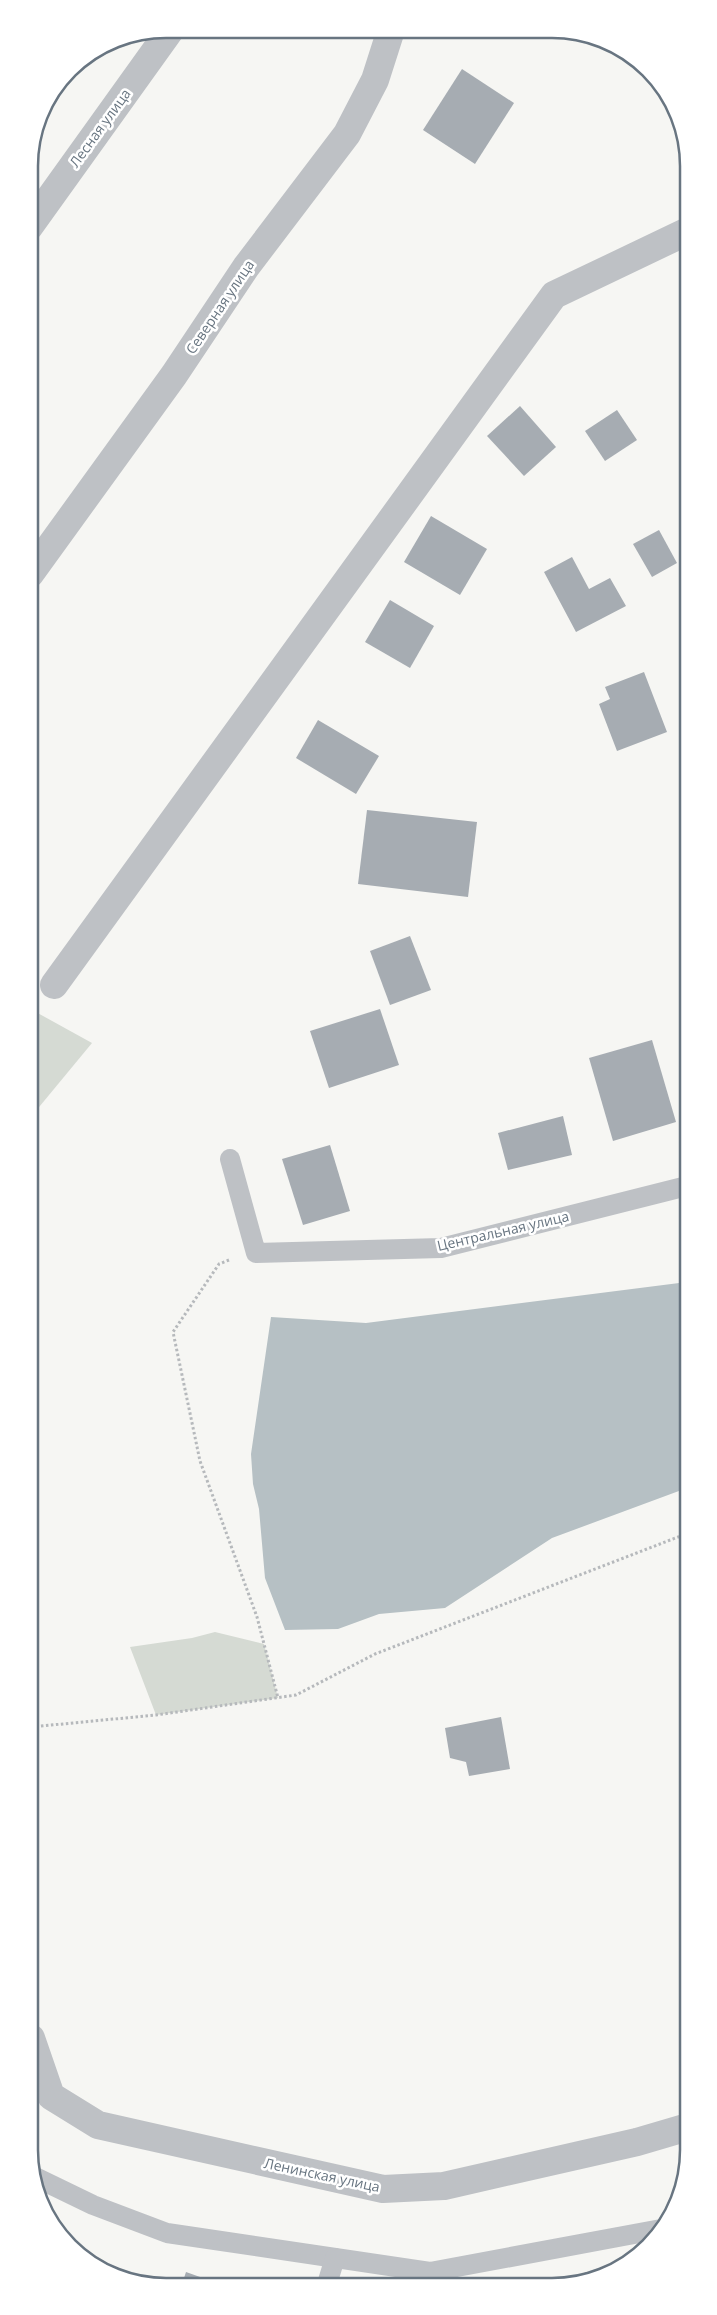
<svg xmlns="http://www.w3.org/2000/svg" width="717" height="2315" font-family="'Open Sans',sans-serif">
<rect width="100%" height="100%" fill="#f6f6f3"/>
<g fill="#d5dad3">
<path d="M34,1011L92,1043L30,1118V1012Z"/>
<path d="M215,1632L264,1644L278,1698L156,1715L130,1647L192,1638Z"/>
</g>
<path fill="#b6c0c4" d="M687,1282V1488L552,1538L445,1608L379,1614L338,1629L285,1630L265,1578L259,1509L253,1484L251,1454L271,1317L366,1323Z"/>
<g fill="#a6acb2">
<path d="M462,69L514,103L475,164L423,130Z"/>
<path d="M520,406L556,447L524,476L487,436Z"/>
<path d="M617,410L637,440L605,461L585,431Z"/>
<path d="M431,516L487,549L460,595L404,562Z"/>
<path d="M659,530L677,563L652,577L633,544Z"/>
<path d="M572,557L589,589L610,578L626,606L576,632L544,572Z"/>
<path d="M390,600L434,626L410,668L365,642Z"/>
<path d="M644,672L667,732L617,751L599,704L610,699L605,687Z"/>
<path d="M318,720L379,756L356,794L296,758Z"/>
<path d="M367,810L477,822L468,897L358,884Z"/>
<path d="M410,936L431,990L390,1005L370,951Z"/>
<path d="M380,1009L399,1065L329,1088L310,1031Z"/>
<path d="M652,1040L676,1122L613,1141L589,1058Z"/>
<path d="M563,1116L572,1155L508,1170L498,1133Z"/>
<path d="M330,1145L350,1211L303,1225L282,1159Z"/>
<path d="M501,1717L510,1769L469,1776L466,1762L450,1758L445,1728Z"/>
<path d="M186,2272L217,2283V2284H182Z"/>
<path d="M585,2272L597,2276L581,2282Z"/>
</g>
<g fill="none" stroke-linecap="round" stroke-linejoin="round">
<g stroke="#b6b9bc" stroke-width="3" stroke-dasharray="2.5 2.5" stroke-linecap="butt">
<path d="M229,1260L219,1264L173,1332L200,1461L257,1617L278,1698"/>
<path d="M31,1727L156,1715L296,1695L375,1654L678,1537L687,1536"/>
</g>
<g stroke="#bec1c5" stroke-width="20">
<path d="M230,1159L256,1253L441,1248L687,1186"/>
<path d="M31,2175L93,2205L167,2233L430,2272L661,2229"/>
<path d="M327,2284L335,2258"/>
</g>
<g stroke="#bec1c5" stroke-width="28">
<path d="M29,227L171,29"/>
<path d="M30,574L174,375L246,267L347,134L375,80L391,30"/>
<path d="M54,985L554,295L686,232"/>
<path d="M31,2038L51,2096L98,2125L383,2189L444,2186L637,2142L688,2127"/>
</g>
</g>
<g text-anchor="middle" stroke-width="5" stroke-linejoin="round" paint-order="stroke">
<g font-size="14" fill="#687581" stroke="#fff">
<text transform="translate(100 128) rotate(-54)" y="5">Лесная улица</text>
<text transform="translate(220 307) rotate(-56)" y="5">Северная улица</text>
<text transform="translate(503 1231) rotate(-13)" y="5">Центральная улица</text>
<text transform="translate(322 2175) rotate(12)" y="5">Ленинская улица</text>
</g>
</g>
<path d="M0 0H717V2315H0ZM166 38H552A128 128 0 0 1 680 166V2150A128 128 0 0 1 552 2278H166A128 128 0 0 1 38 2150V166A128 128 0 0 1 166 38Z" fill="#fff" fill-rule="evenodd"/>
<path fill="none" stroke="#687581" stroke-width="2.5" d="M166 38H552A128 128 0 0 1 680 166V2150A128 128 0 0 1 552 2278H166A128 128 0 0 1 38 2150V166A128 128 0 0 1 166 38Z"/>
</svg>
